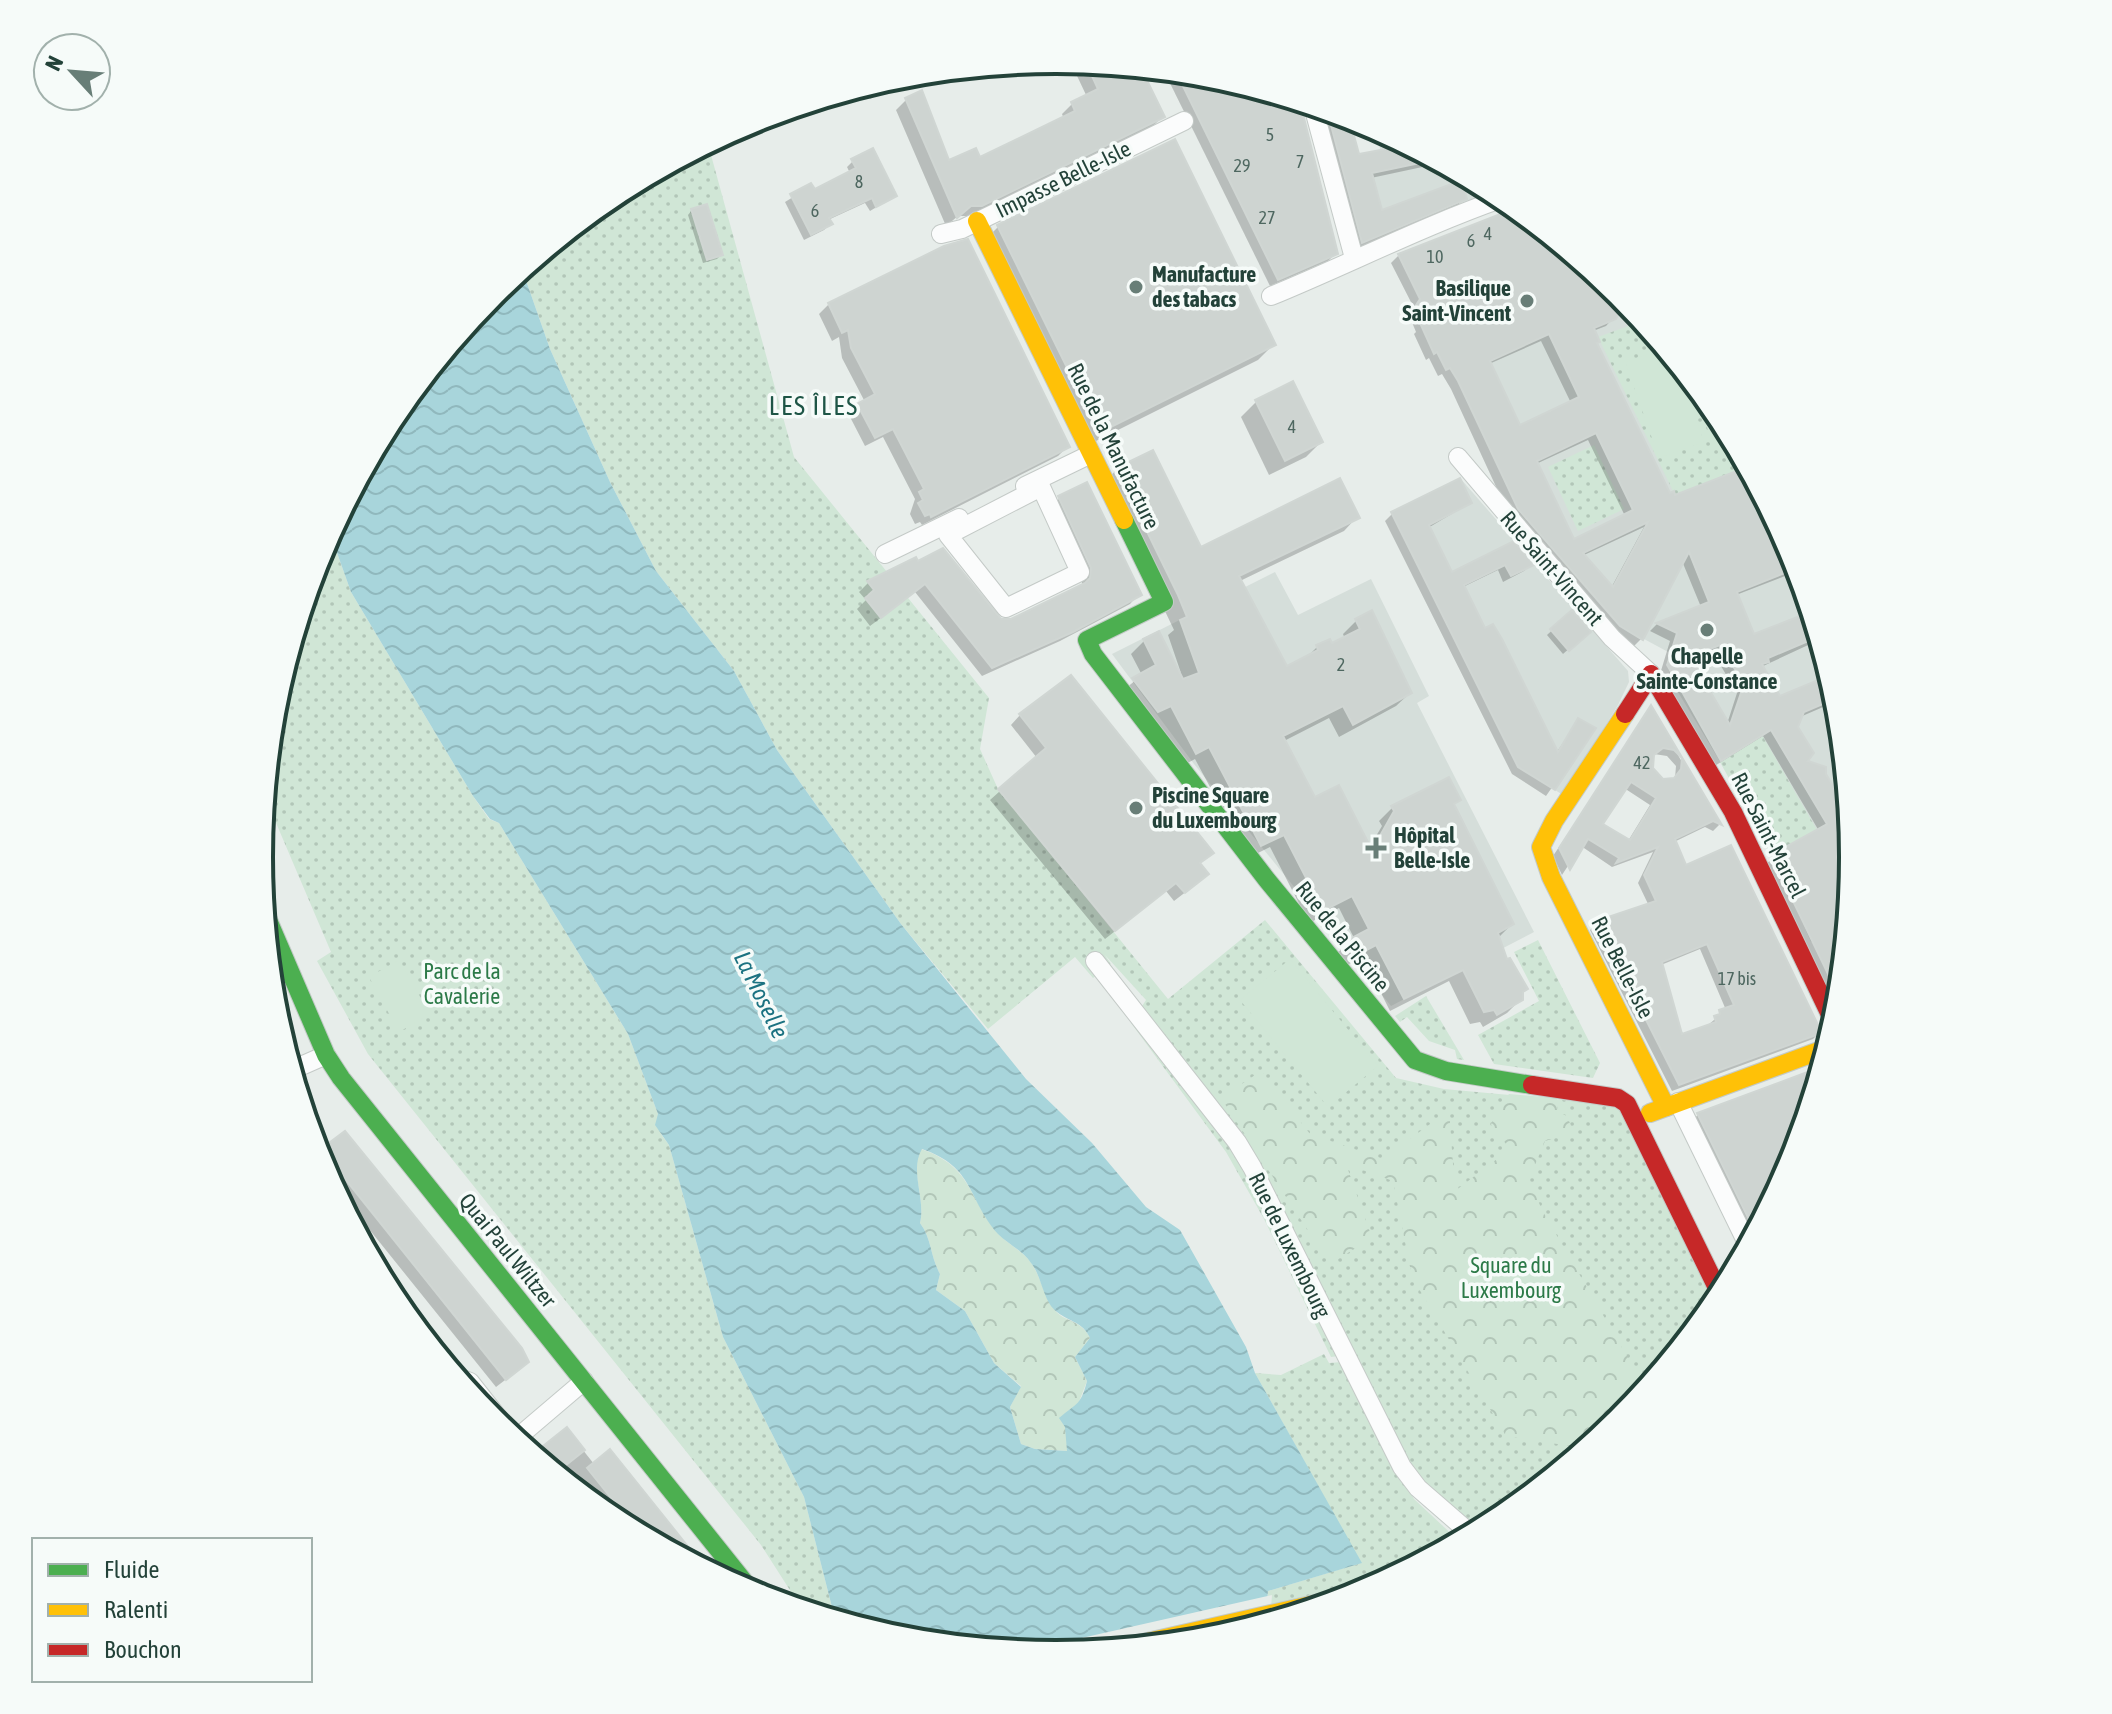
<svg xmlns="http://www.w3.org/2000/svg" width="2112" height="1714" font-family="'Asap Condensed',sans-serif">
<defs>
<pattern id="grass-dots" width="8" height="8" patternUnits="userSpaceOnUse" patternTransform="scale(2)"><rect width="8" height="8" fill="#d0e6d6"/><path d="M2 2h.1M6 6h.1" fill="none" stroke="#b2c6b8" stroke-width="1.8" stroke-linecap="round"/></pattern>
<pattern id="forest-crowns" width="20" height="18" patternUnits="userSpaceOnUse" patternTransform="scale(2)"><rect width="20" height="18" fill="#d0e6d6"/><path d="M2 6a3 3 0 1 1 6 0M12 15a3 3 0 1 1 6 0" fill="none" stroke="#b2c6b8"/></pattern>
<pattern id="water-waves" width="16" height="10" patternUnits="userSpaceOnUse" patternTransform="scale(2)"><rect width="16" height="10" fill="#a8d5db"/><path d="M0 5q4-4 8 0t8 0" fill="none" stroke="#90b8bd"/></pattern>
</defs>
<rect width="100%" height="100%" fill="#e7edea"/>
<g fill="#d5deda">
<path d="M1375,128L1493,191L1382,233L1364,174L1385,169Z"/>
<path d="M1626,301L1719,415L1792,552L1838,702L1849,813L1845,816L1850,826L1853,857L1849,894L1837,900L1847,922L1845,937L1811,942L1784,882L1803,872L1810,834L1771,855L1751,813L1678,692L1666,664L1670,653L1620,626L1519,512L1453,370L1508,340L1597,327L1621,312Z"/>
<path d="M1460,478L1628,671L1629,682L1618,705L1563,795L1518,767L1391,512Z"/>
<path d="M1275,572L1298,615L1371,579L1429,696L1417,703L1534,932L1391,1006L1194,764L1112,654Z"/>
</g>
<g fill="url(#grass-dots)">
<path d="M708,144L794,457L989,698L980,749L998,789L1168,999L1265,920L1396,1078L1444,1089L1617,1105L1718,1300L1619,1421L1498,1520L1482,1529L1418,1488L1345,1355L1331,1357L1264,1219L1226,1152L1131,1023L1146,1000L1105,955L1111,964L1093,978L1075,957L988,1029L901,924L777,750L734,671L656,571L610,482L550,349L522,269L614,194Z"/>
<path d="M1642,321L1719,415L1747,466L1675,495L1598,337Z"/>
<path d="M1594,445L1624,509L1578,531L1548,467Z"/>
<path d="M330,533L351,592L473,796L489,819L499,823L628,1034L658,1114L661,1134L669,1145L723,1337L804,1497L835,1619L802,1609L761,1545L368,1054L317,961L331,952L268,804L264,805L274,701L320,552Z"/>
<path d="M1762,735L1817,830L1771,855L1720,762Z"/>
<path d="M1538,940L1600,1063L1593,1078L1494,1064L1478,1035L1539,1001L1514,952Z"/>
<path d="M1426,996L1464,1060L1457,1059L1455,1050L1429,1041L1407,1017L1400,1022L1395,1016Z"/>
<path d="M1324,1354L1329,1363L1342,1362L1414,1499L1459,1541L1361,1593L1265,1622L1268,1591L1361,1563L1255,1373L1281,1375Z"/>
</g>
<g fill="url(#forest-crowns)">
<path d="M1261,1071L1310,1134L1383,1159L1449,1110L1455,1191L1510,1149L1491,1125L1495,1112L1509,1094L1557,1098L1558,1112L1567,1116L1571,1126L1565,1135L1545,1141L1529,1179L1542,1210L1646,1389L1636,1400L1576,1447L1506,1436L1412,1277L1393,1181L1346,1164L1372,1238L1330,1264L1221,1098Z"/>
<path d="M921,1149C971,1166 968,1196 996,1231C1006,1244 1024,1251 1032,1264C1041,1278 1044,1296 1054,1309C1064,1323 1080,1318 1090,1338L1075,1357L1087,1381L1077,1407L1068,1411V1451L1035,1449L1021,1444L1010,1407L1021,1386L994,1363L965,1311L936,1290L940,1274C930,1256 932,1239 920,1223C926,1199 909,1170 921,1149Z"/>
</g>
<g fill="#d0e6d6">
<path d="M1664,348L1681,368L1704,442L1659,458L1625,362Z"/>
<path d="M1690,379L1728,432L1711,439Z"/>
<path d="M1290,959L1378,1066L1328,1107L1240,1000Z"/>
<path d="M399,960L430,1014L399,1032L369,977Z"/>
</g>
<path fill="url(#water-waves)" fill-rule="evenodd" d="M522,269L550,349L610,482L656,571L734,671L777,750L901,924L1026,1079L1092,1143L1146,1207L1180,1230L1246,1347L1255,1373L1362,1563L1268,1591L1265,1622L1056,1654L900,1639L835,1619L804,1497L723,1337L669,1145L655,1125L658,1114L628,1034L499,823L490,819L473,796L351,592L330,533L394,414L493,293ZM922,1149C975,1167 967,1199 998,1234C1008,1244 1023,1251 1031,1263C1042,1276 1043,1302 1057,1312C1071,1323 1082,1321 1090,1338L1075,1357L1087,1381C1081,1405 1077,1403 1059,1418L1065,1427L1067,1451L1035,1449L1021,1444L1010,1407L1021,1387L994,1363L965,1311L936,1290L940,1274C930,1256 932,1239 920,1223C926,1199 909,1170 922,1149Z"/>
<path fill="#e7edea" d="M1272,1595L1270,1621L1211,1639L1056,1654L1024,1651Z"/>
<g fill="#0003" fill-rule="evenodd">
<path d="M1070,61L1138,68L1162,117L1152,127L970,216H958L946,226L896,110L907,99L948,163L979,160L1064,119L1062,114L1072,104L1087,97Z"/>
<path d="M1164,71L1212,75L1336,253L1328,261L1270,286Z"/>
<path d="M898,76L900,81L896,85L870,99L864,86Z"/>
<path d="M1313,106L1347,117L1357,156L1410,147L1441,163L1371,178L1380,212L1464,198L1457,206L1355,249Z"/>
<path d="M697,150L693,156L679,161V159Z"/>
<path d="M853,161L895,196L870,211L865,203L828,220L830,224L824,230L804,240L785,202L811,186L814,191L850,173L847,167Z"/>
<path d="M1516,209L1627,302L1606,326L1593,331L1595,343L1669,495L1674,497L1748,469L1793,552L1798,571L1736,595L1753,636L1811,613L1819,640L1761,667L1779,699L1830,677L1837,701L1800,717L1796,727L1804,762L1824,775L1847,812L1836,822L1853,858L1849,897L1837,905L1846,926L1838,1013L1765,864L1819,831L1763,736L1713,767L1660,674L1670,641L1650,631L1657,624L1701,607L1682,561L1641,639L1634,646L1612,633L1510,517L1451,389L1442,374L1438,376L1429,358L1426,360L1414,334L1416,332L1409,315L1414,308L1391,263L1399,255ZM1541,341L1571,403L1519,428L1489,364ZM1588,440L1625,516L1573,541L1536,464ZM1644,527L1611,588L1582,556ZM1712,651L1737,693L1727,724L1690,660Z"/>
<path d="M692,210L721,255L717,259L703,263L688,215Z"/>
<path d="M998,227L1273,345L1258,360L1084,447L983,242Z"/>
<path d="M829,304L1068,446L1058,456L922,525L920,522L915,524L910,514L915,499L883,437L865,446L849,415L865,402L842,358L839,337L832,341L819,314Z"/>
<path d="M1256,402L1321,442L1306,457L1269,475L1241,417Z"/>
<path d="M1117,469L1200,550L1357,517L1344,531L1240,581L1286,669L1305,659L1317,647L1331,646L1345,639L1343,634L1356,621L1410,693L1396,706L1339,737L1329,718L1284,741L1314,800L1369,848L1382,826L1379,821L1393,807L1459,800L1452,806L1512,924L1498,938L1521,993V999L1507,1013L1483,1027L1480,1022L1470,1024L1449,981L1390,1011L1363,957L1341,968L1335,955L1354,938L1339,908L1309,923L1270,847L1248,858L1195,759L1182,766L1120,693L1142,675L1131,654L1144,641L1181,673L1168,635L1174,630L1104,483Z"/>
<path d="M1060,498L1139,594L1130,604L1060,641L982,676L915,592L870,626L857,609L866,600L859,592L868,583L915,559L1001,621H1012L1082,587V578L1050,507Z"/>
<path d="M1470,503L1428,528L1451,574L1513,544L1531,565L1524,571L1503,582L1498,570L1463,587L1484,631L1556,753L1579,720L1593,729L1546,796L1512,774L1385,521L1392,514Z"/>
<path d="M1572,612L1588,632L1563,654L1547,635Z"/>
<path d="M1651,709L1719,825L1713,831L1705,827L1674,842L1685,867L1820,1032L1813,1039L1672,1091L1590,930L1597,923L1649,906L1638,883L1653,852L1612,867L1581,846L1562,875L1553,856ZM1654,754L1667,756L1676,766L1675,778L1662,782L1651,769ZM1624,788L1650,805L1628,841L1601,825ZM1700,949L1726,1010L1708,1025L1681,1037L1661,965Z"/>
<path d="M1020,715L1211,852L1199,864L1196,884L1174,901L1166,891L1105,939L990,800L1037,758L1011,725Z"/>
<path d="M1821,1068L1792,1162L1749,1243L1690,1122L1698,1115Z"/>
<path d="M315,1122L325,1149L518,1370L496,1387L328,1178L308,1125Z"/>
<path d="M567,1430L594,1464L610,1452L702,1567L613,1519L535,1455Z"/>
</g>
<g fill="#ced4d1" stroke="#d0d6d3" stroke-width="2" fill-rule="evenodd">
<path d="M1086,63L1141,68L1165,117L982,206H971L957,218L905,98L922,90L949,160L976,148L980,157L1075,111L1071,102L1098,89Z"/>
<path d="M1176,72L1212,75L1300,102L1338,254L1278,280Z"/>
<path d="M1327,110L1349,117L1359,154L1407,145L1434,160L1372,173L1382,210L1462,180L1467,199L1362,243Z"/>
<path d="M1175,139L1276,345L1099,433L997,225Z"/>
<path d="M873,148L897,196L876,207L872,198L829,218L833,224L811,235L790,194L811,183L815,189L856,168L851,159Z"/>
<path d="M707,204L723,255L707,260L691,209Z"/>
<path d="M1516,208L1626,301L1616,319L1594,328L1600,342L1597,343L1670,493L1674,491L1675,495L1747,467L1792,552L1797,568L1737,592L1754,634L1810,612L1818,637L1768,658L1769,662L1762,664L1780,696L1830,675L1837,698L1804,712L1798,727L1814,753L1808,761L1826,767V774L1848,811L1837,820L1853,857L1849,894L1837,900L1847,922L1839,997L1771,855L1827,824L1771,730L1721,761L1667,665L1677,633L1656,623L1709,602L1689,552L1643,640L1620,626L1518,509L1458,381L1450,368L1446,370L1437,352L1434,354L1421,325L1424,324L1416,305L1420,299L1398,254ZM1549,334L1579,397L1520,425L1490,361ZM1596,433L1633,510L1574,539L1537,461ZM1648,522L1613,587L1583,553ZM1720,645L1744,684L1730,725L1690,657Z"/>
<path d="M968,239L1070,447L931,517L930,514L925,516L918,503L923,500L919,492L924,489L893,429L875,438L857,404L875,394L851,348L848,330L842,333L828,303L944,246Z"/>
<path d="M1293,381L1323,442L1285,461L1255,400Z"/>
<path d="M1153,450L1201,547L1340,478L1360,518L1239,576L1287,666L1318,650L1316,645L1330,639L1332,643L1360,629L1355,619L1372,610L1412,693L1353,725L1343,706L1283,736L1315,797L1339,785L1372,850L1394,811L1391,806L1449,777L1461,800L1454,804L1514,924L1498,933L1507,959L1510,958L1528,989L1523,992V1000L1497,1015L1494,1010L1484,1012L1463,970L1404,999L1376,945L1355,956L1348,940L1369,929L1352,896L1323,911L1284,835L1261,846L1209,747L1196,754L1171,706L1158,712L1132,678L1156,665L1143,639L1159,631L1183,679L1199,673L1180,620L1187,617L1178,595L1116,468Z"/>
<path d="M1460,478L1472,503L1429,525L1452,572L1514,541L1534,565L1511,576L1505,565L1464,585L1485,628L1493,624L1502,639L1558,752L1578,718L1596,728L1555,790L1518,767L1391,512Z"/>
<path d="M1087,482L1142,595L1073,632L992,668L925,584L881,618L865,598L874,590L867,581L916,557L918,561L943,548L1001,619H1011L1085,583L1090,578L1091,568L1058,496Z"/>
<path d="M1572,610L1591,632L1569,651L1550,629Z"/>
<path d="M1071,675L1214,853L1200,863L1209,874L1185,893L1176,883L1115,931L998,789L1046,748L1019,714Z"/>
<path d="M1651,705L1722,825L1713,821L1675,839L1686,865L1731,845L1822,1033L1679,1085L1596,921L1656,901L1644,875L1658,847L1616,863L1619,858L1588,839L1570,870L1559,848ZM1663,748L1674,750L1682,758L1681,769L1674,778L1663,779L1653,768L1654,755ZM1631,782L1656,798L1630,840L1603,824ZM1707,944L1734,1005L1719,1010L1720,1014L1714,1016L1716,1022L1682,1034L1662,962Z"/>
<path d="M1821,1067L1792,1162L1755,1232L1697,1113Z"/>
<path d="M345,1131L522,1348L529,1362L506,1380L321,1149Z"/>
<path d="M567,1427L585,1450L556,1473L533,1454Z"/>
<path d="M610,1449L706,1569L640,1534L587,1468Z"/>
</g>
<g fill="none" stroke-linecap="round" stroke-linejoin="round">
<g stroke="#c4cac7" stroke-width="20">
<g id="street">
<path d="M1313,106L1354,258"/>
<path d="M941,234L962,229L1184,121"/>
<path d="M1271,296C1349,264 1423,226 1503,198"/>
<path d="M1458,457L1612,638L1651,674"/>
<path d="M1025,486L1091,454"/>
<path d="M1041,487L1080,572L1006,608L948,535Z"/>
<path d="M885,554L959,518"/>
<path d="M1095,961L1237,1142L1252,1167L1402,1467L1418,1488L1471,1534"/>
<path d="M292,1070L326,1055"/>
<path d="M1678,1102L1748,1245"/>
<path d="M457,1377L470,1382L515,1439"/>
<path d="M517,1438L584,1381"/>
</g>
</g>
<g stroke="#c3cac7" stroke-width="20">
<g id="fast">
<path d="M1124,520L1164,602L1087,640L1093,654L1267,880L1415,1060L1446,1071L1532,1085"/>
<path d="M265,913L326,1055L341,1078L754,1594"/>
</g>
</g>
<g stroke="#c3cac7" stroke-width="20">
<g id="slow">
<path d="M977,221L1124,520"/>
<path d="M1625,714L1554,821L1541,847L1551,877L1666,1107"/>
<path d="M1650,1113L1827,1048"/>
<path d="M1121,1648L1355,1595"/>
</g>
</g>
<g stroke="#c3cac7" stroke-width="20">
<g id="jam">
<path d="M1625,714L1651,674L1733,812L1834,1023"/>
<path d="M1532,1085L1618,1098L1627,1104L1721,1296"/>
</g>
</g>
<use href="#street" stroke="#fbfcfc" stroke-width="18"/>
<use href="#fast" stroke="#4caf50" stroke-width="18"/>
<use href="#slow" stroke="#ffc107" stroke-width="18"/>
<use href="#jam" stroke="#c62828" stroke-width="18"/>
</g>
<g fill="#687e77" stroke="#f6fbf9" stroke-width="3">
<circle cx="1136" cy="287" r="8"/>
<circle cx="1527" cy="301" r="8"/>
<circle cx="1707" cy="630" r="8"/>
<circle cx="1136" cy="808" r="8"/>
<path d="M1372 836h8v8h8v8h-8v8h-8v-8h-8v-8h8z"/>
</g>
<g text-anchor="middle" stroke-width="7" stroke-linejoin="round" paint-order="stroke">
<g font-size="18" fill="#4e6760">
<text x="1270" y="141">5</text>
<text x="1300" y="168">7</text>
<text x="1242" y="172">29</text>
<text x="859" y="188">8</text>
<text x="815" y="217">6</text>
<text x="1267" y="224">27</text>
<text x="1488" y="240">4</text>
<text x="1471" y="247">6</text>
<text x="1435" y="263">10</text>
<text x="1292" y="433">4</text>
<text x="1341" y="671">2</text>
<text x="1642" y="769">42</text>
<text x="1737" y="985">17 bis</text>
</g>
<g font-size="22" fill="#234239" stroke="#f6fbf9">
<text transform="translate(1063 179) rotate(-26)" y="8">Impasse Belle-Isle</text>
<text transform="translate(1114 446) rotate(64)" y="8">Rue de la Manufacture</text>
<text transform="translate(1552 568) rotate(49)" y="8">Rue Saint-Vincent</text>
<text transform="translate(1769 835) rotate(63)" y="8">Rue Saint-Marcel</text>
<text transform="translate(1343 936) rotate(51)" y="8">Rue de la Piscine</text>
<text transform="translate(1623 967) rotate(63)" y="8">Rue Belle-Isle</text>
<text transform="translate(1290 1245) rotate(64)" y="8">Rue de Luxembourg</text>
<text transform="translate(508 1250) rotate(51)" y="8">Quai Paul Wiltzer</text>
</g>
<g font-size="22" font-weight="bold" fill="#234239" stroke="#f6fbf9" text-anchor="start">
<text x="1152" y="282">Manufacture<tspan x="1152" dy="25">des tabacs</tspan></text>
<text x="1511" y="296" text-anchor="end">Basilique<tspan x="1511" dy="25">Saint-Vincent</tspan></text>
<text x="1707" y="664" text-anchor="middle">Chapelle<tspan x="1707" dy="25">Sainte-Constance</tspan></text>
<text x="1152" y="803">Piscine Square<tspan x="1152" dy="25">du Luxembourg</tspan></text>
<text x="1394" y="843">Hôpital<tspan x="1394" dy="25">Belle-Isle</tspan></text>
</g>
<g font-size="22" fill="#2c7a48" stroke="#f6fbf9">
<text x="462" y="979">Parc de la<tspan x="462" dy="25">Cavalerie</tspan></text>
<text x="1511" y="1273">Square du<tspan x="1511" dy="25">Luxembourg</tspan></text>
</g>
<g font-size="24" font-style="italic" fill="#1b7281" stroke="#f6fbf9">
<text transform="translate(761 995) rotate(64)" y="8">La Moselle</text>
</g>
<g font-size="26" letter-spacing="2" fill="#1e5546" stroke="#f6fbf9">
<text x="814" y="415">LES ÎLES</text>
</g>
</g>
<path d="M0 0H2112V1714H0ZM273 857a783 783 0 1 1 1566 0a783 783 0 1 1-1566 0Z" fill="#f6fbf9" fill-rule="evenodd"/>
<path fill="none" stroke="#234239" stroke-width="4" d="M273 857a783 783 0 1 1 1566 0a783 783 0 1 1-1566 0Z"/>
<rect x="32" y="1538" width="280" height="144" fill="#f6fbf9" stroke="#a2b1ac" stroke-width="2"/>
<rect x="48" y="1564" width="40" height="12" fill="#4caf50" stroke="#a2b1ac" stroke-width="2"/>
<text x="104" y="1578" font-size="24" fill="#234239">Fluide</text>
<rect x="48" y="1604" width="40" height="12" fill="#ffc107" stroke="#a2b1ac" stroke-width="2"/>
<text x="104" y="1618" font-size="24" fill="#234239">Ralenti</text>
<rect x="48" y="1644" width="40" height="12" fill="#c62828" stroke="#a2b1ac" stroke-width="2"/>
<text x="104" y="1658" font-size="24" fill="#234239">Bouchon</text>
<g transform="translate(72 72) rotate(296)"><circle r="38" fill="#f6fbf9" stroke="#a2b1ac" stroke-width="2"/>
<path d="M0-6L14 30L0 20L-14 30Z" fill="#687e77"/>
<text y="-12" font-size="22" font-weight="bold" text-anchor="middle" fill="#234239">N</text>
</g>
</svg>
